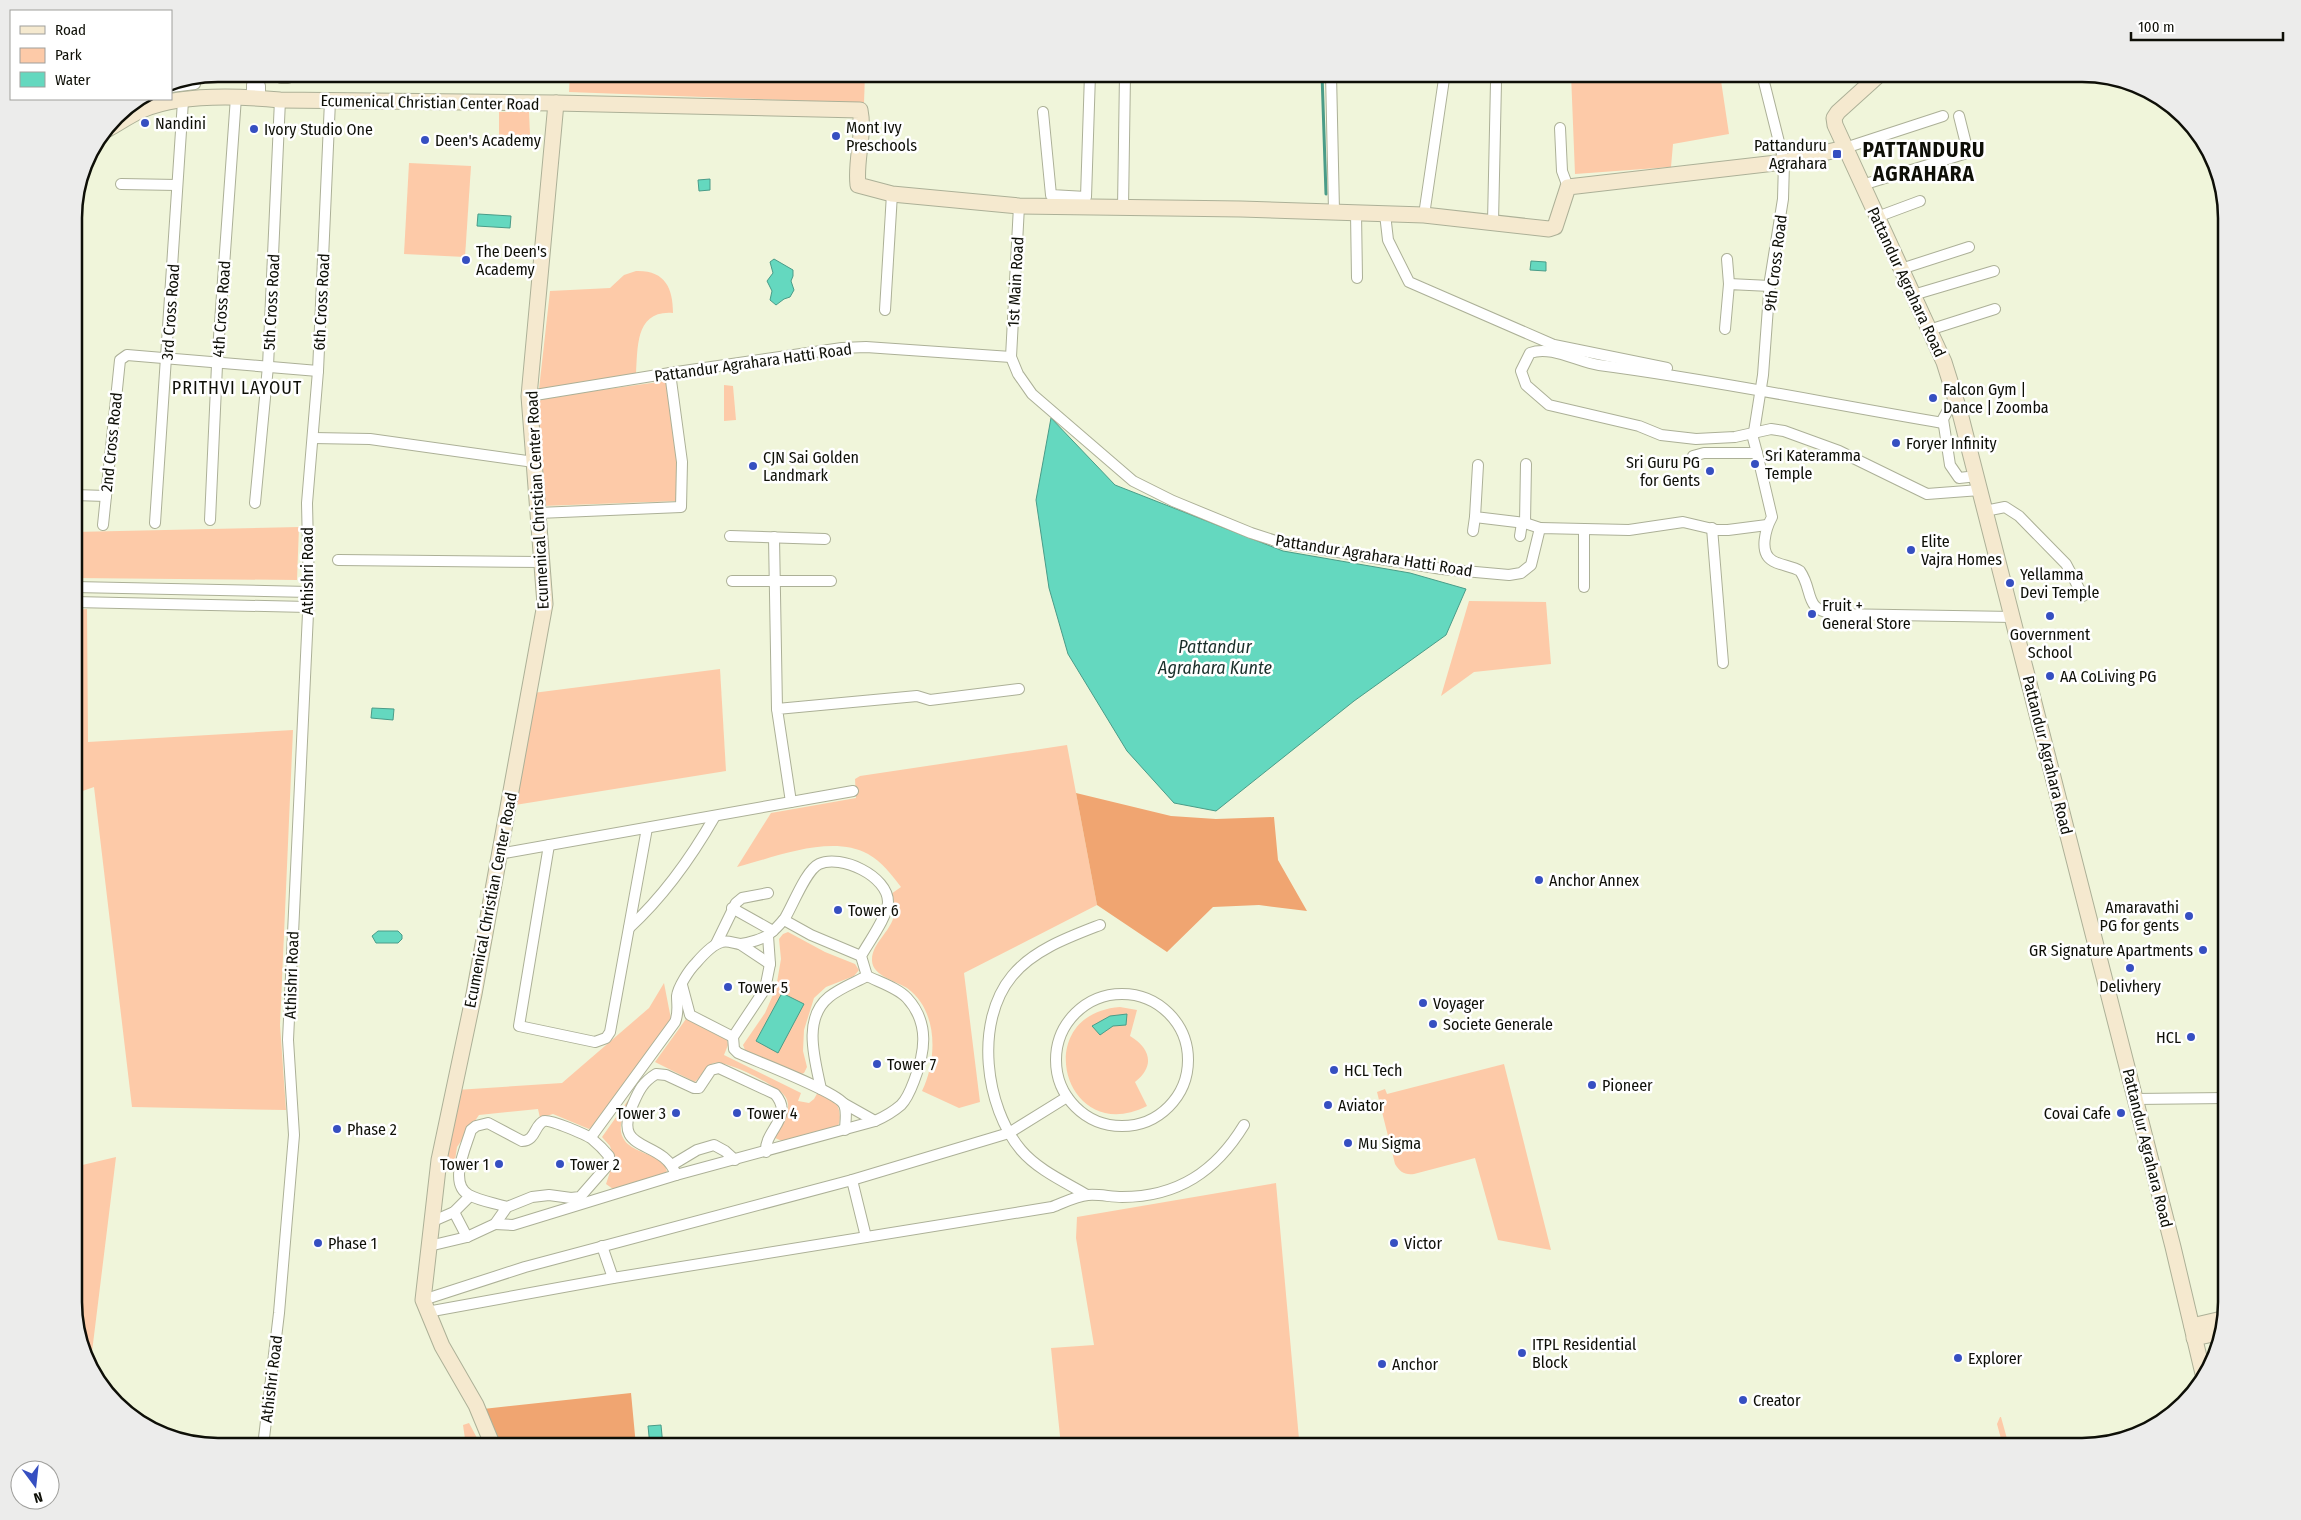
<svg xmlns="http://www.w3.org/2000/svg" width="2301" height="1520" font-family="'Fira Sans Condensed',sans-serif">
<rect width="100%" height="100%" fill="#f0f5da"/>
<g fill="#fdcaa8">
<path d="M570,74H865L864,103L569,92Z"/>
<path d="M965,74H1041V81Z"/>
<path d="M1571,74H1720L1729,134L1673,144L1671,167L1575,174Z"/>
<path d="M499,112H529L530,135H499Z"/>
<path d="M409,163L471,166L465,257L404,254Z"/>
<path d="M636,271C665,270 673,288 673,313C635,310 638,347 636,374L539,389L550,291L610,288L624,275Z"/>
<path d="M666,381L678,461V501L542,506L535,399Z"/>
<path d="M724,385L733,386L736,420L724,421Z"/>
<path d="M299,527L297,580L74,578V532Z"/>
<path d="M1469,601L1546,602L1551,664L1474,672L1441,696Z"/>
<path d="M87,609L88,742L293,730L280,1025L286,1110L132,1107L94,787L74,794V610Z"/>
<path d="M720,669L726,771L515,805L533,693Z"/>
<path d="M1067,745L1097,905L964,973L980,1102L959,1108L922,1091C937,1060 939,1011 907,988C896,981 873,976 872,961C871,937 906,926 891,894L901,887C892,875 882,862 868,854C831,834 776,857 737,867L771,813L856,798L855,779L860,776Z"/>
<path d="M788,932L825,952L855,964L859,970L854,976L826,987L814,998L804,1030L803,1051L807,1067L804,1073L799,1075L745,1050L743,1045L765,1013L776,988L781,959L779,939L783,934Z"/>
<path d="M664,983L671,1019L597,1123L589,1129L553,1114L540,1118L538,1109L479,1115L457,1147L454,1167L449,1171L442,1172L456,1090L562,1083L649,1008Z"/>
<path d="M1120,1007L1137,1010L1130,1036C1151,1049 1155,1066 1135,1082L1147,1106C1064,1148 1028,1014 1120,1007Z"/>
<path d="M686,1019L727,1040L728,1045L724,1055L801,1093L798,1101L809,1103L814,1099L818,1092C835,1094 844,1111 838,1126L782,1141L775,1138C779,1129 789,1116 788,1106C788,1102 787,1098 784,1095C775,1085 727,1060 714,1063C705,1065 702,1076 695,1082L655,1062Z"/>
<path d="M1504,1064L1551,1250L1498,1240L1475,1158L1414,1174C1404,1175 1400,1172 1395,1164L1377,1092L1385,1089L1387,1094Z"/>
<path d="M634,1092C630,1102 623,1114 621,1124C617,1158 667,1149 667,1173L613,1189L606,1184L612,1166L613,1155L610,1146L602,1137Z"/>
<path d="M116,1157L91,1360L89,1361L84,1344V1333H81L74,1311V1167Z"/>
<path d="M1276,1183L1299,1439L1282,1446H1061L1051,1348L1094,1345L1076,1238L1077,1217Z"/>
<path d="M2000,1417H2001L2009,1446H2003L1997,1424Z"/>
<path d="M469,1423L477,1438L465,1439L463,1425Z"/>
</g>
<g fill="#f0a571">
<path d="M1076,793L1171,816L1216,819L1274,817L1278,860L1307,911L1259,905L1213,907L1167,952L1097,905Z"/>
<path d="M631,1393L636,1446H499L483,1409Z"/>
</g>
<g fill="#64d8bf" stroke="#4a9c88">
<path d="M710,179V190L699,191L698,180Z"/>
<path d="M478,214L511,216L510,228L477,226Z"/>
<path d="M774,259L793,270V276L791,281L794,290L790,297L784,299L776,305L770,300L772,291L767,281L773,273L770,262Z"/>
<path d="M1531,261L1546,262V271L1530,270Z"/>
<path d="M1051,418L1115,485L1283,551L1410,573L1466,589L1446,635L1354,701L1216,811L1174,803L1127,751L1068,654L1049,588L1036,500Z"/>
<path d="M372,708L394,709L393,720L371,718Z"/>
<path d="M378,931H398L402,935V939L398,943H376L372,936Z"/>
<path d="M782,993L804,1004L778,1053L756,1041Z"/>
<path d="M1127,1014L1126,1025L1113,1026L1100,1035L1092,1026L1110,1016Z"/>
<path d="M661,1425L663,1446H650L648,1426Z"/>
</g>
<g fill="none" stroke-linecap="round" stroke-linejoin="round">
<path stroke="#4a9c88" stroke-width="3" d="M1322,74L1326,194"/>
<g stroke="#acb097" stroke-width="12">
<g id="street">
<path d="M276,74L281,78H288"/>
<path d="M1331,74L1334,211"/>
<path d="M171,87L195,84"/>
<path d="M252,98V85L256,77L260,86V98"/>
<path d="M1043,112L1051,195L1086,197L1090,74"/>
<path d="M1560,128L1562,171L1568,187"/>
<path d="M1845,148L1943,116"/>
<path d="M121,184L177,185"/>
<path d="M1862,185L1964,154L1968,152L1959,116"/>
<path d="M1019,206L1011,357L1018,374L1032,394L1133,481L1173,501L1251,533L1282,543L1442,569L1509,575L1521,573L1531,565L1540,528L1629,530L1683,522L1717,530H1728L1767,525"/>
<path d="M1123,208L1125,74"/>
<path d="M1356,213L1357,278"/>
<path d="M1385,214L1388,240L1409,282L1554,345L1667,368"/>
<path d="M1424,215L1444,79"/>
<path d="M1877,217L1920,201"/>
<path d="M1493,222L1496,82"/>
<path d="M1727,259L1729,284"/>
<path d="M1901,269L1969,247"/>
<path d="M1913,295L1994,271"/>
<path d="M885,310L892,194"/>
<path d="M1725,329L1729,284L1770,286"/>
<path d="M1929,330L1995,309"/>
<path d="M529,396L670,373L842,348L866,347L1011,357"/>
<path d="M1958,404L1948,410L1943,419L1950,465L1959,478L1977,476"/>
<path d="M1943,423C1829,404 1715,380 1599,365C1578,362 1551,345 1530,353L1521,371L1526,385L1549,405L1639,426L1661,435L1696,439L1735,437L1771,429L1784,431L1839,451L1927,494L1980,490"/>
<path d="M313,438L370,439L534,462"/>
<path d="M1757,453L1753,438L1763,375L1770,280L1783,199L1784,162L1762,74"/>
<path d="M1693,456L1704,453H1757L1772,517C1766,528 1758,553 1773,561C1782,566 1792,566 1800,571C1814,591 1803,610 1834,614L2013,617"/>
<path d="M1478,465L1475,517L1525,523L1540,528"/>
<path d="M74,495L106,496"/>
<path d="M255,503L268,366L280,100"/>
<path d="M1985,511L2005,507L2019,516L2066,564L2083,596"/>
<path d="M538,513L681,507L682,462L670,373"/>
<path d="M210,520L217,365L236,97"/>
<path d="M155,523L183,101"/>
<path d="M1525,523L1526,464"/>
<path d="M103,525L120,360L127,355L318,371"/>
<path d="M1712,528L1723,663"/>
<path d="M1473,531L1475,517"/>
<path d="M730,536L825,539"/>
<path d="M1520,536L1522,523"/>
<path d="M774,537L777,709"/>
<path d="M338,560L543,562"/>
<path d="M732,581H831"/>
<path d="M74,587L309,592"/>
<path d="M1584,587V530"/>
<path d="M74,602L308,607"/>
<path d="M791,802L777,709L917,696L930,700L1019,689"/>
<path d="M549,845L519,1026L595,1042L606,1038L610,1032L647,828"/>
<path d="M499,854L853,791"/>
<path d="M732,908L773,931"/>
<path d="M784,920L811,935L861,956"/>
<path d="M629,928C665,895 691,858 715,816"/>
<path d="M768,936L770,964L765,989L733,1037L734,1049L738,1053C758,1062 832,1090 843,1103C848,1110 845,1122 845,1130"/>
<path d="M716,944L736,903L742,898L768,893"/>
<path d="M740,944L770,964"/>
<path d="M682,985L690,1015L733,1037"/>
<circle cx="1122" cy="1060" r="66"/>
<path d="M821,1089C815,1060 802,1019 829,997C840,988 854,983 867,976"/>
<path d="M2135,1099L2227,1098"/>
<path d="M843,1103L875,1121"/>
<path d="M672,1165L697,1150L714,1145L725,1151L735,1160"/>
<path d="M676,1175C663,1137 610,1155 633,1104C639,1090 643,1082 656,1074L666,1075L694,1088H699L711,1070L719,1068L775,1094C795,1117 764,1130 766,1152"/>
<path d="M852,1180L1009,1133L1067,1097"/>
<path d="M1087,1195C1065,1182 1038,1170 1021,1150C985,1107 974,1022 1012,976C1033,950 1069,937 1100,925"/>
<path d="M454,1212L467,1237"/>
<path d="M431,1222L454,1212L470,1196"/>
<path d="M495,1224L513,1225L676,1175L875,1121C884,1117 893,1112 901,1105C907,1099 911,1089 914,1081C925,1053 930,1023 907,998C898,988 879,982 867,976L861,956C868,943 888,916 888,902C888,876 841,854 819,864C806,870 793,905 785,918C781,923 775,930 769,934C764,939 748,943 741,944C734,944 729,940 722,942C713,944 702,956 696,963C689,970 678,987 677,996C677,1005 679,1013 675,1022L591,1137"/>
<path d="M429,1246L467,1237L495,1224L507,1207L532,1197L549,1195L571,1198L580,1197L608,1165L609,1156C604,1150 598,1144 592,1139C587,1135 550,1119 544,1121C534,1125 536,1141 522,1141L488,1123L476,1126L471,1130C466,1147 448,1184 469,1195C480,1201 495,1203 507,1207"/>
<path d="M602,1246L613,1278"/>
<path d="M423,1300L525,1267L852,1180L866,1237"/>
<path d="M427,1312L613,1278L1052,1207C1063,1203 1076,1196 1088,1195C1099,1194 1111,1197 1122,1197C1178,1197 1216,1171 1244,1125"/>
<path d="M263,1446L279,1313L294,1135L288,1040L309,592L307,503L318,371L330,101"/>
</g>
</g>
<g stroke="#acb097" stroke-width="17">
<g id="secondary">
<path d="M1880,74L1838,112L1834,118L1835,125L1944,362L1960,413L2173,1247L2204,1378"/>
<path d="M108,129C119,123 130,115 142,110C180,94 239,96 280,100L556,103L860,110C865,135 855,160 858,185L892,194L1019,206L1241,209L1424,215L1549,229L1555,227L1568,187L1784,162L1845,148"/>
<path d="M2192,1326L2222,1319"/>
<path d="M2194,1338L2218,1333"/>
<path d="M493,1446L476,1405L442,1346L423,1300L439,1160L474,994L545,604L529,396L556,103"/>
</g>
</g>
<use href="#street" stroke="#fff" stroke-width="10"/>
<use href="#secondary" stroke="#f5e9cf" stroke-width="15"/>
</g>
<g fill="#364fc1" stroke="#fff" stroke-width="2">
<circle cx="145" cy="123" r="5"/>
<circle cx="254" cy="129" r="5"/>
<circle cx="836" cy="136" r="5"/>
<circle cx="425" cy="140" r="5"/>
<rect x="1832" y="149" width="10" height="10" rx="2.5"/>
<circle cx="466" cy="260" r="5"/>
<circle cx="1933" cy="398" r="5"/>
<circle cx="1896" cy="443" r="5"/>
<circle cx="1755" cy="464" r="5"/>
<circle cx="753" cy="466" r="5"/>
<circle cx="1710" cy="471" r="5"/>
<circle cx="1911" cy="550" r="5"/>
<circle cx="2010" cy="583" r="5"/>
<circle cx="1812" cy="614" r="5"/>
<circle cx="2050" cy="616" r="5"/>
<circle cx="2050" cy="676" r="5"/>
<circle cx="1539" cy="880" r="5"/>
<circle cx="838" cy="910" r="5"/>
<circle cx="2189" cy="916" r="5"/>
<circle cx="2203" cy="950" r="5"/>
<circle cx="2130" cy="968" r="5"/>
<circle cx="728" cy="987" r="5"/>
<circle cx="1423" cy="1003" r="5"/>
<circle cx="1433" cy="1024" r="5"/>
<circle cx="2191" cy="1037" r="5"/>
<circle cx="877" cy="1064" r="5"/>
<circle cx="1334" cy="1070" r="5"/>
<circle cx="1592" cy="1085" r="5"/>
<circle cx="1328" cy="1105" r="5"/>
<circle cx="676" cy="1113" r="5"/>
<circle cx="737" cy="1113" r="5"/>
<circle cx="2121" cy="1113" r="5"/>
<circle cx="337" cy="1129" r="5"/>
<circle cx="1348" cy="1143" r="5"/>
<circle cx="499" cy="1164" r="5"/>
<circle cx="560" cy="1164" r="5"/>
<circle cx="318" cy="1243" r="5"/>
<circle cx="1394" cy="1243" r="5"/>
<circle cx="1522" cy="1353" r="5"/>
<circle cx="1958" cy="1358" r="5"/>
<circle cx="1382" cy="1364" r="5"/>
<circle cx="1743" cy="1400" r="5"/>
</g>
<g text-anchor="middle" stroke-width="5" stroke-linejoin="round" paint-order="stroke">
<g font-size="16" fill="#0e0f07" stroke="#fff">
<text transform="translate(430 102) rotate(1)" y="6">Ecumenical Christian Center Road</text>
<text transform="translate(1775 263) rotate(-83)" y="6">9th Cross Road</text>
<text transform="translate(1015 282) rotate(-87)" y="6">1st Main Road</text>
<text transform="translate(1907 282) rotate(65)" y="6">Pattandur Agrahara Road</text>
<text transform="translate(271 302) rotate(-87)" y="6">5th Cross Road</text>
<text transform="translate(321 302) rotate(-87)" y="6">6th Cross Road</text>
<text transform="translate(221 309) rotate(-86)" y="6">4th Cross Road</text>
<text transform="translate(170 312) rotate(-86)" y="6">3rd Cross Road</text>
<text transform="translate(753 362) rotate(-8)" y="6">Pattandur Agrahara Hatti Road</text>
<text transform="translate(111 442) rotate(-84)" y="6">2nd Cross Road</text>
<text transform="translate(537 500) rotate(-93)" y="6">Ecumenical Christian Center Road</text>
<text transform="translate(1374 555) rotate(9)" y="6">Pattandur Agrahara Hatti Road</text>
<text transform="translate(307 571) rotate(-90)" y="6">Athishri Road</text>
<text transform="translate(2048 755) rotate(76)" y="6">Pattandur Agrahara Road</text>
<text transform="translate(490 900) rotate(-79)" y="6">Ecumenical Christian Center Road</text>
<text transform="translate(291 975) rotate(-88)" y="6">Athishri Road</text>
<text transform="translate(2148 1148) rotate(76)" y="6">Pattandur Agrahara Road</text>
<text transform="translate(271 1379) rotate(-83)" y="6">Athishri Road</text>
</g>
<g font-size="16" fill="#0e0f07" stroke="#fff" text-anchor="start">
<text x="155" y="129">Nandini</text>
<text x="846" y="133">Mont Ivy<tspan x="846" dy="18">Preschools</tspan></text>
<text x="264" y="135">Ivory Studio One</text>
<text x="435" y="146">Deen's Academy</text>
<text x="1827" y="151" text-anchor="end">Pattanduru<tspan x="1827" dy="18">Agrahara</tspan></text>
<text x="476" y="257">The Deen's<tspan x="476" dy="18">Academy</tspan></text>
<text x="1943" y="395">Falcon Gym |<tspan x="1943" dy="18">Dance | Zoomba</tspan></text>
<text x="1906" y="449">Foryer Infinity</text>
<text x="1765" y="461">Sri Kateramma<tspan x="1765" dy="18">Temple</tspan></text>
<text x="763" y="463">CJN Sai Golden<tspan x="763" dy="18">Landmark</tspan></text>
<text x="1700" y="468" text-anchor="end">Sri Guru PG<tspan x="1700" dy="18">for Gents</tspan></text>
<text x="1921" y="547">Elite<tspan x="1921" dy="18">Vajra Homes</tspan></text>
<text x="2020" y="580">Yellamma<tspan x="2020" dy="18">Devi Temple</tspan></text>
<text x="1822" y="611">Fruit +<tspan x="1822" dy="18">General Store</tspan></text>
<text x="2050" y="640" text-anchor="middle">Government<tspan x="2050" dy="18">School</tspan></text>
<text x="2060" y="682">AA CoLiving PG</text>
<text x="1549" y="886">Anchor Annex</text>
<text x="2179" y="913" text-anchor="end">Amaravathi<tspan x="2179" dy="18">PG for gents</tspan></text>
<text x="848" y="916">Tower 6</text>
<text x="2193" y="956" text-anchor="end">GR Signature Apartments</text>
<text x="2130" y="992" text-anchor="middle">Delivhery</text>
<text x="738" y="993">Tower 5</text>
<text x="1433" y="1009">Voyager</text>
<text x="1443" y="1030">Societe Generale</text>
<text x="2181" y="1043" text-anchor="end">HCL</text>
<text x="887" y="1070">Tower 7</text>
<text x="1344" y="1076">HCL Tech</text>
<text x="1602" y="1091">Pioneer</text>
<text x="1338" y="1111">Aviator</text>
<text x="666" y="1119" text-anchor="end">Tower 3</text>
<text x="747" y="1119">Tower 4</text>
<text x="2111" y="1119" text-anchor="end">Covai Cafe</text>
<text x="347" y="1135">Phase 2</text>
<text x="1358" y="1149">Mu Sigma</text>
<text x="489" y="1170" text-anchor="end">Tower 1</text>
<text x="570" y="1170">Tower 2</text>
<text x="328" y="1249">Phase 1</text>
<text x="1404" y="1249">Victor</text>
<text x="1532" y="1350">ITPL Residential<tspan x="1532" dy="18">Block</tspan></text>
<text x="1968" y="1364">Explorer</text>
<text x="1392" y="1370">Anchor</text>
<text x="1753" y="1406">Creator</text>
</g>
<g font-size="18" letter-spacing="1" fill="#0e0f07" stroke="#fff">
<text x="237" y="394">PRITHVI LAYOUT</text>
</g>
<g font-size="18" font-style="italic" fill="#1a2f2a" stroke="#fff">
<text x="1215" y="653">Pattandur<tspan x="1215" dy="21">Agrahara Kunte</tspan></text>
</g>
<g font-size="21" font-weight="bold" letter-spacing="1" fill="#0e0f07" stroke="#fff">
<text x="1924" y="157">PATTANDURU<tspan x="1924" dy="24">AGRAHARA</tspan></text>
</g>
</g>
<path d="M0 0H2301V1520H0ZM218 82H2082A136 136 0 0 1 2218 218V1302A136 136 0 0 1 2082 1438H218A136 136 0 0 1 82 1302V218A136 136 0 0 1 218 82Z" fill="#ececeb" fill-rule="evenodd"/>
<path fill="none" stroke="#0e0f07" stroke-width="2.5" d="M218 82H2082A136 136 0 0 1 2218 218V1302A136 136 0 0 1 2082 1438H218A136 136 0 0 1 82 1302V218A136 136 0 0 1 218 82Z"/>
<rect x="10" y="10" width="162" height="90" fill="#ffffff" stroke="#9f9f9c"/>
<rect x="20" y="26" width="25" height="8" fill="#f5e9cf" stroke="#9f9f9c"/>
<text x="55" y="35" font-size="15" fill="#0e0f07">Road</text>
<rect x="20" y="48" width="25" height="15" fill="#fdcaa8" stroke="#9f9f9c"/>
<text x="55" y="60" font-size="15" fill="#0e0f07">Park</text>
<rect x="20" y="72" width="25" height="15" fill="#64d8bf" stroke="#9f9f9c"/>
<text x="55" y="85" font-size="15" fill="#0e0f07">Water</text>
<g transform="translate(35 1485) rotate(165)"><circle r="24" fill="#ffffff" stroke="#9f9f9c"/>
<path d="M0-4L9 19L0 12L-9 19Z" fill="#364fc1"/>
<text y="-8" font-size="14" font-weight="bold" text-anchor="middle" fill="#0e0f07">N</text>
</g>
<path d="M2131 32v8h152v-8" fill="none" stroke="#0e0f07" stroke-width="2.5"/>
<text x="2138" y="32" font-size="15" fill="#0e0f07" stroke="#ffffff" stroke-width="4" paint-order="stroke">100 m</text>
</svg>
